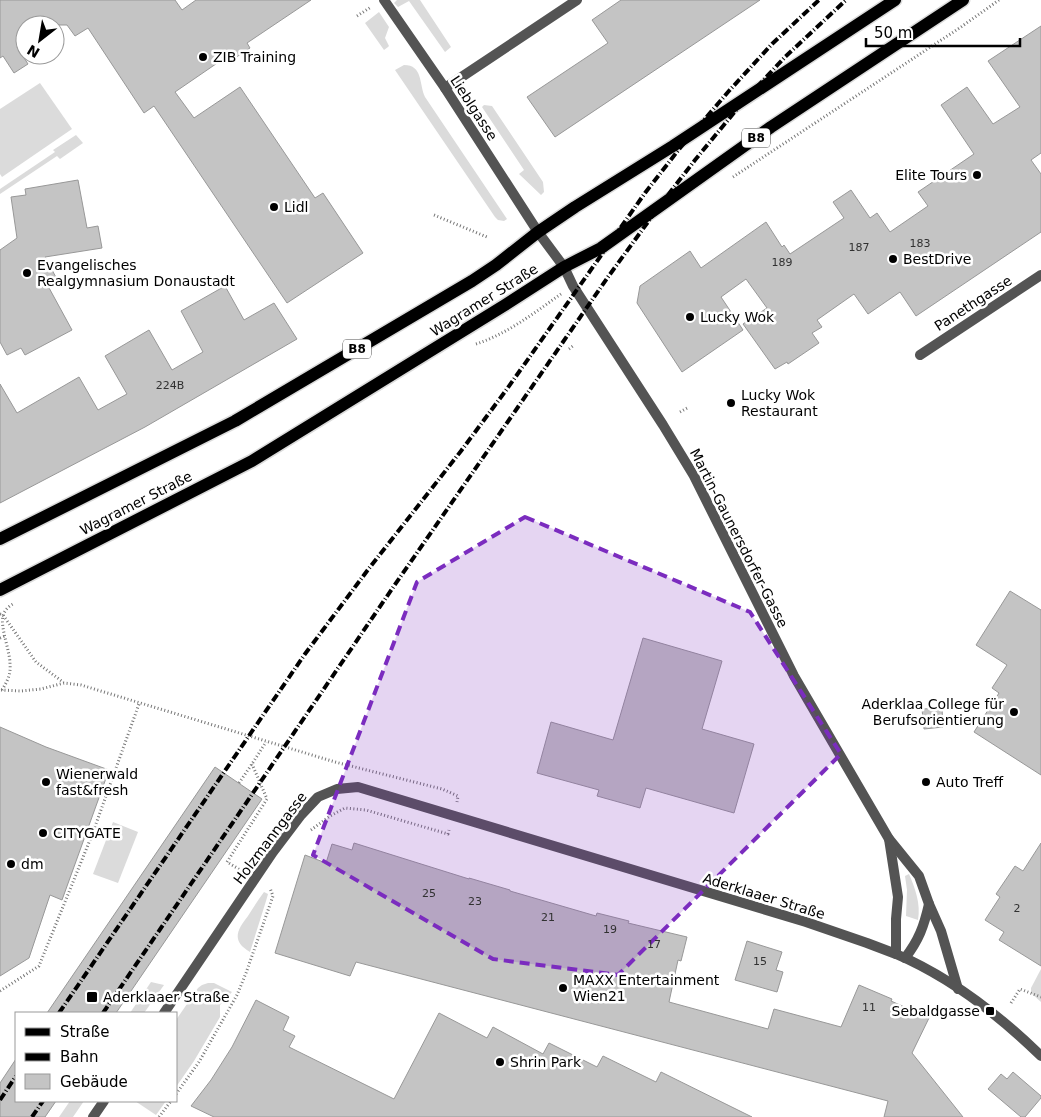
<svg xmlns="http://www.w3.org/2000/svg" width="1041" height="1117" font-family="'DejaVu Sans',sans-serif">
<rect width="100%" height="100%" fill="#fff"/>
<g fill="#dbdbdb">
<path d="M397,0H420L451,47L445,52L409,1L398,7L394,3Z"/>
<path d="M379,12L389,27L385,38L389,46L388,47L384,50L365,23Z"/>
<path d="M404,65C423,65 419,84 425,97L507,219L504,221L498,220L495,217L395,70Z"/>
<path d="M40,83L72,129L2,177L0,174V109Z"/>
<path d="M484,105L492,106L543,182L544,192L541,195L519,174L524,170L482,107Z"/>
<path d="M76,135L83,143L60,159L57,156L0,194V189L55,152L53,150Z"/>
<path d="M113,822L138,832L118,883L93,874Z"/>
<path d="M909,874C915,888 921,904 918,920L906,916L907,890L905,876Z"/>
<path d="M264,892L268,894L266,901L250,952C231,941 237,930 248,916C253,908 258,900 264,892Z"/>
<path d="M1041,969V1002L1031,993V988Z"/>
<path d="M151,982L164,985L144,1013H130Z"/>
<path d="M208,983H214L232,992L220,1005V1017L194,1061L176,1087V1020L198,988L202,985Z"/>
<path d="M70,1101H84L73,1117H59Z"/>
<path d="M135,1101H166L156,1115Z"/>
</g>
<g fill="#c4c4c4" stroke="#989898">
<path d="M0,0H175L182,10L196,0H311L247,43L250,48L232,60L229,55L175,92L194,118L240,87L315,198L323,193L363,253L287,303L154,106L144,113L88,28L75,36L67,25H25V41L17,47L28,64L14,73L3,56L0,58Z"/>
<path d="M621,0H760L555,137L527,97L608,43L592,20Z"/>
<path d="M1041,26V153L1031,160L1041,174V232L916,316L900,292L868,314L854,294L817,320L822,327L812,333L819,343L788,364L787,362L775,369L743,324L767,308L746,279L721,297L743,330L682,372L637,303L640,286L690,251L701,268L766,222L782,247L784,245L790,254L844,218L833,202L851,190L870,218L877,213L890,232L928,206L918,192L974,154L941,105L967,87L993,124L1020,107L988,61Z"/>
<path d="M78,180L87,228L98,226L102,248L45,257L58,281L48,286L72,330L25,355L21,348L7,355L0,342V250L17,238L11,197L26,195L25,189Z"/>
<path d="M225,286L244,320L274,303L297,339L145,427L0,503V384L17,413L79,377L98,410L127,394L105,356L149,330L172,370L203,352L181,311Z"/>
<path d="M1010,591L1041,610V775L974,732L999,693L992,688L1007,665L976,645Z"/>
<path d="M643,638L722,661L702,729L754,744L734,813L646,788L640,808L597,796L599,790L537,773L551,722L613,740Z"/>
<path d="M942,708L943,727L924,729L922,709Z"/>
<path d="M0,727L46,747L109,770L62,900L50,895L29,958L0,976Z"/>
<path d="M215,767L262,799L116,1013H47Z"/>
<path d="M354,843L469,879V878L510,890V891L596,916L597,913L629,921L628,923L687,937L681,961L678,960L669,1002L768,1029L774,1009L841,1027L859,985L892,999L891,1001L929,1018L912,1053L963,1117H884L888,1101L356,962L350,976L275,953L305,855L326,863L332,844L352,850Z"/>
<path d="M1041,843V966L999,940L1004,932L985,920L1000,897L996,894L1015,866L1023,871Z"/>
<path d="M747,941L782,952L776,970L783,972L777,992L735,980Z"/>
<path d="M256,1000L289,1017L283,1030L295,1036L289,1047L394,1099L439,1013L487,1038L493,1027L543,1054L549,1043L597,1067L603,1056L656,1082L661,1072L752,1117H214L191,1106L211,1080L232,1047Z"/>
<path d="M16,1059V1101H56L45,1117H0V1083Z"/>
<path d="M1013,1072L1041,1096V1098L1025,1117H1021L988,1089L1001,1074L1007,1079Z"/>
</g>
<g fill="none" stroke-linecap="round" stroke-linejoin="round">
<g stroke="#dbdbdb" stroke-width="15">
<g id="primary">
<path d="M0,539L235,421L472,281L496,265L538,232L575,207L673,146L895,0"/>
<path d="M0,590L252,461L505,305L564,267L601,248L771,127L963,0"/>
</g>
</g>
<g stroke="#767676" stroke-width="3" stroke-dasharray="1 2.5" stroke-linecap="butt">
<path d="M357,16L371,7"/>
<path d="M733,177L961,27L999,0"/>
<path d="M434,215L487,237"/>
<path d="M476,344C507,334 534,313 561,294"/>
<path d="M569,349L573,346"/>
<path d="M680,412L689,407"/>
<path d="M0,614L3,615L36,662L63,682"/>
<path d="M0,638L5,636"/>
<path d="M1,690L21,691L41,689L64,683L81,685L335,762L442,789L458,796L457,802"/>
<path d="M2,690C7,682 11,674 10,664C10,651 0,627 3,616C4,611 9,606 13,604"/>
<path d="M239,783L252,764L266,742"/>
<path d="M311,830L330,816L345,808L366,810L448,834L449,830"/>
<path d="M242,871L227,862L267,799L252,764"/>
<path d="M0,991L39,966L92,835L139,704"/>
<path d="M1011,1003L1020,989L1041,997"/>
<path d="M176,1094L199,1062L237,995L246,973L273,896L270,888"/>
<path d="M159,1117L171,1101"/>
</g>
<g stroke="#545454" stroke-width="10">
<path d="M384,0L445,88L538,232"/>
<path d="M445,88L577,0"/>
<path d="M920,355L1041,275"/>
<path d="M164,1013L273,852L301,815L318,797L337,789L358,787L806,922L867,943L896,954"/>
<path d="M93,1117L104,1101"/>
</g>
<g stroke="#545454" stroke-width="10">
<path d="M538,232L564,267L573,286L663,425L694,476L794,676L889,839L919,876L929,904L941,931L958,989"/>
<path d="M889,839L898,897L896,919V954C950,977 999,1015 1041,1056"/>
<path d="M905,958C919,940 924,926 929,904"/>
</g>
<use href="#primary" stroke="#000" stroke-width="12"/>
<g stroke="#000" stroke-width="4" stroke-dasharray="8 2.5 1 2.5" stroke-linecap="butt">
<path d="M59,1013L305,654L367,571L461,451L507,389L645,193L680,148L728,92L772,44L819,0"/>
<path d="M103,1013L394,586L608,277L661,204L695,160L742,103L785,57L846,0"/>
<path d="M0,1100L16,1076"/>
<path d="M32,1117L43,1101"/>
</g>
</g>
<path fill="#7b2cbf" fill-opacity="0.2" stroke="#7b2cbf" stroke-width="4" stroke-dasharray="10 6" stroke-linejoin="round" d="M525,517L750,612L841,754L618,975L493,959L313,855L417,582Z"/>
<g fill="#000" stroke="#fff" stroke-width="2">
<circle cx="203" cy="57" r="5"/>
<circle cx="977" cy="175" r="5"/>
<circle cx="274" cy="207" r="5"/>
<circle cx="893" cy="259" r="5"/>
<circle cx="27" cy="273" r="5"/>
<circle cx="690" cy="317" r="5"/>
<circle cx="731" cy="403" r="5"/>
<circle cx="1014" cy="712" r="5"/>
<circle cx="46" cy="782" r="5"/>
<circle cx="926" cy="782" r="5"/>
<circle cx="43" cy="833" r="5"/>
<circle cx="11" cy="864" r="5"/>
<circle cx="563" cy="988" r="5"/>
<rect x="86" y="991" width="12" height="12" rx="2.5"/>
<rect x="985" y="1006" width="10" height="10" rx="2.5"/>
<circle cx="500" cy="1062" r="5"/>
</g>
<g text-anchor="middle" stroke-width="5" stroke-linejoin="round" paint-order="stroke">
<g font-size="11" fill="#313131">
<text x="920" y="247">183</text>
<text x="859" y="251">187</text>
<text x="782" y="266">189</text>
<text x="170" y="389">224B</text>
<text x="429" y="897">25</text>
<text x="475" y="905">23</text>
<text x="1017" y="912">2</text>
<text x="548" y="921">21</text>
<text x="610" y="933">19</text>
<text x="654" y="948">17</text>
<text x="760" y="965">15</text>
<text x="869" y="1011">11</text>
</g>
<g fill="#fff" stroke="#4c4c4c" stroke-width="1">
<rect x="742" y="128.5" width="28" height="19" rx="4"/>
<rect x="343" y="339.5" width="28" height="19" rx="4"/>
</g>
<g font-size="12" font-weight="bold" fill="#000">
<text x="756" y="142">B8</text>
<text x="357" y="353">B8</text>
</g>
<g font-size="14" fill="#000" stroke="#fff" text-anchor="start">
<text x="213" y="62">ZIB Training</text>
<text x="967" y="180" text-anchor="end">Elite Tours</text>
<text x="284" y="212">Lidl</text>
<text x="903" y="264">BestDrive</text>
<text x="37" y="270">Evangelisches<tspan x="37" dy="16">Realgymnasium Donaustadt</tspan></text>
<text x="700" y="322">Lucky Wok</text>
<text x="741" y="400">Lucky Wok<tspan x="741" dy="16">Restaurant</tspan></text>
<text x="1004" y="709" text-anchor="end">Aderklaa College für<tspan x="1004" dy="16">Berufsorientierung</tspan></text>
<text x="56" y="779">Wienerwald<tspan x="56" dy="16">fast&amp;fresh</tspan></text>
<text x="936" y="787">Auto Treff</text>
<text x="53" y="838">CITYGATE</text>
<text x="21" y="869">dm</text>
<text x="573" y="985">MAXX Entertainment<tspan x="573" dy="16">Wien21</tspan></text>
<text x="103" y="1002">Aderklaaer Straße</text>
<text x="980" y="1016" text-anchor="end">Sebaldgasse</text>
<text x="510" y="1067">Shrin Park</text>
</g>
<g font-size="14" fill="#000" stroke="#fff">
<text transform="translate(474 108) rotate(57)" y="5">Lieblgasse</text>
<text transform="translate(484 300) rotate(-32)" y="5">Wagramer Straße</text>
<text transform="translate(973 303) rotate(-33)" y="5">Panethgasse</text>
<text transform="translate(136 503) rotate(-27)" y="5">Wagramer Straße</text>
<text transform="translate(739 538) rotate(63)" y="5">Martin-Gaunersdorfer-Gasse</text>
<text transform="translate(270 838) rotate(-53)" y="5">Holzmanngasse</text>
<text transform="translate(764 896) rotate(17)" y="5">Aderklaaer Straße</text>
</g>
</g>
<rect x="15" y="1012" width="162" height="90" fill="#ffffff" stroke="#999999"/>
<rect x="25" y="1028" width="25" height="8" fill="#000000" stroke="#999999"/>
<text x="60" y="1037" font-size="15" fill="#000000">Straße</text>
<rect x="25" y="1053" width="25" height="8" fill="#000000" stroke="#999999"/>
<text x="60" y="1062" font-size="15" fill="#000000">Bahn</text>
<rect x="25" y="1074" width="25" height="15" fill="#c4c4c4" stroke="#999999"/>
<text x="60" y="1087" font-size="15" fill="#000000">Gebäude</text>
<g transform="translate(40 40) rotate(211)"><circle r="24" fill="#ffffff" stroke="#999999"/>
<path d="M0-4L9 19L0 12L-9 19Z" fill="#000000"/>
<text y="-8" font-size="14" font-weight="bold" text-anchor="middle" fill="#000000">N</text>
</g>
<path d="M866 38v8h154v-8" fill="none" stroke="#000000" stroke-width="2.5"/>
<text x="874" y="38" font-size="15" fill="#000000" stroke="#ffffff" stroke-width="4" paint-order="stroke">50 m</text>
</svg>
